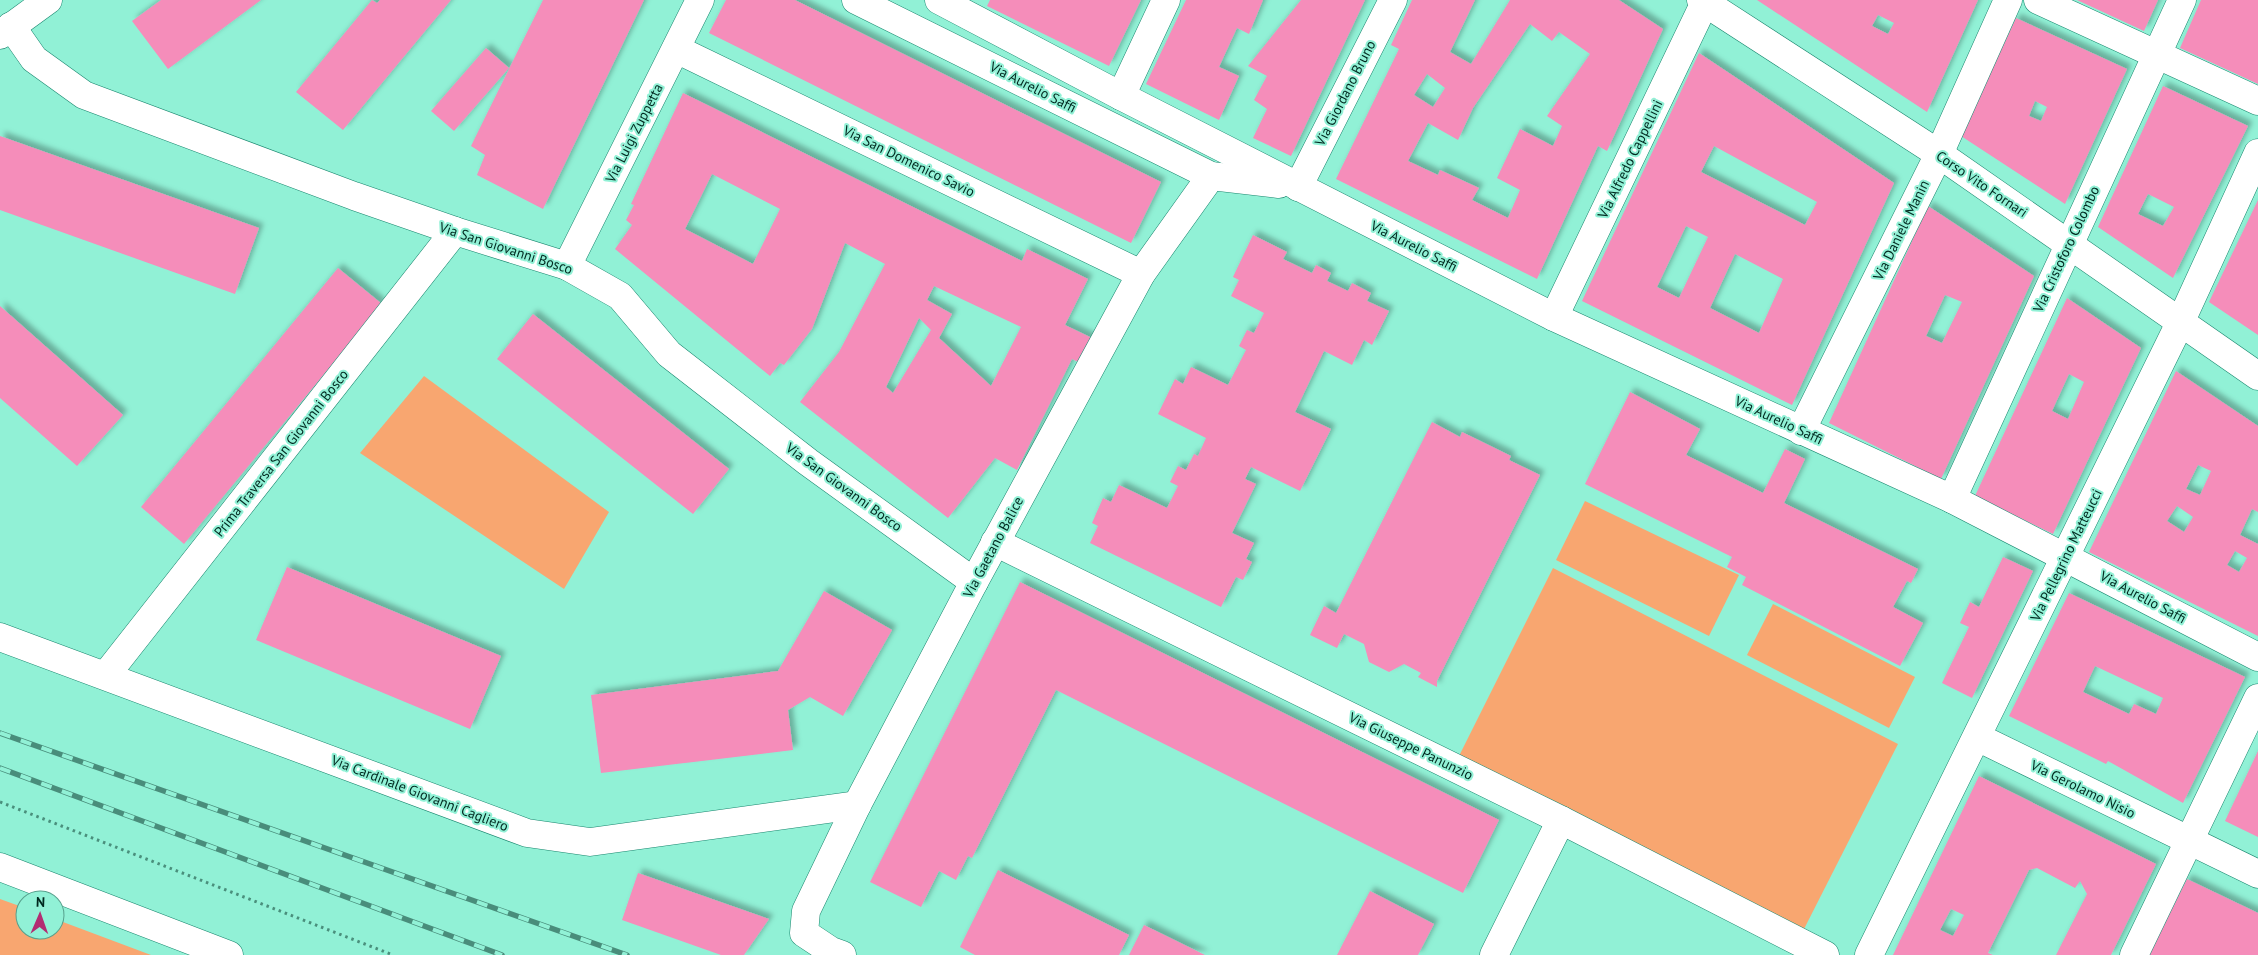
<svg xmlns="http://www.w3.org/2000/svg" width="2258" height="955" font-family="'PT Sans',sans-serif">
<defs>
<filter id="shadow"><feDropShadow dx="4.5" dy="-4.5" stdDeviation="2.5" flood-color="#0004"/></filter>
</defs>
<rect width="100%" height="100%" fill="#91f1d6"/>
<g fill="#f8a670">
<path d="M424,376L609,512L564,589L360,453Z"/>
<path d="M1585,501L1739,575L1709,636L1556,560Z"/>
<path d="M1553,568L1898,744L1803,931L1459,756Z"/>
<path d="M1773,604L1915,677L1889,728L1747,655Z"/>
<path d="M0,899L25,908V930H55V919L151,955H0Z"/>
</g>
<g fill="#f58dba" fill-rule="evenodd" filter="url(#shadow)">
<path d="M161,0H261L168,69L132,21Z"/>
<path d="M372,0L377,3L380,0H451L343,130L296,92Z"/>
<path d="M543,0H644L543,209L477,175L485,155L471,146Z"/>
<path d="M726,0H795L1161,182L1131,243L709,33Z"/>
<path d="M990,0H1141L1109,66L987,6Z"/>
<path d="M1186,0H1263L1249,34L1237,28L1219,67L1239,76L1219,120L1146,84Z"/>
<path d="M1301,0H1365L1291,156L1253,138L1267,109L1254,100L1267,76L1248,66Z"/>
<path d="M1412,0H1475L1450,52L1471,64L1510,0H1619L1663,29L1607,151L1598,146L1537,279L1336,179L1399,49L1391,45ZM1530,24L1552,41L1559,32L1590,54L1547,116L1562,126L1553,146L1520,129L1497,178L1520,190L1508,218L1472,200L1479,188L1440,170L1438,175L1408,161L1428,123L1458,140L1473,108ZM1427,74L1445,88L1433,107L1414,95Z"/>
<path d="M1757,0H1978L1927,112ZM1878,15L1894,23L1888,34L1872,26Z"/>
<path d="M2077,0H2158L2144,31Z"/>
<path d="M2201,0H2258V84L2180,48Z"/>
<path d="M2016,18L2127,69L2065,204L1961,136ZM2035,101L2047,107L2041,121L2029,116Z"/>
<path d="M486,48L509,68L454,131L431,111Z"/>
<path d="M1699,53L1894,183L1792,405L1582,301ZM1714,146L1817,202L1805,225L1701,172ZM1686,226L1708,237L1679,298L1657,287ZM1735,254L1783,279L1759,333L1710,308Z"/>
<path d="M2163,86L2248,126L2173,278L2098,227ZM2148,194L2174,207L2163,226L2138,214Z"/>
<path d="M683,93L1022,261L1027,249L1088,279L1065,325L1092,338L1080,363L1072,359L1017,470L995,458L948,518L800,402L839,352L885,264L845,243L812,329L784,365L780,363L770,376L615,249L632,225L626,220L634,205L631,204ZM712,174L780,209L753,264L685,229ZM934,286L1021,327L991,386L939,338L952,314L927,300ZM919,318L931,330L893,393L886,387Z"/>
<path d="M0,136L259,228L235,294L0,210Z"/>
<path d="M2258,200V335L2209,302Z"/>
<path d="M1928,206L2034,276L1941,479L1829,423ZM1945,295L1962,302L1942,343L1926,336Z"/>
<path d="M1253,235L1287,252L1283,259L1312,273L1316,265L1331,273L1327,281L1348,291L1352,283L1371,293L1367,301L1389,311L1372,345L1364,340L1352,365L1324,351L1295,412L1331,429L1300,491L1251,467L1245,479L1256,484L1232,533L1254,543L1246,559L1252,562L1243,580L1236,577L1221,607L1090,543L1098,526L1092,523L1103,498L1111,502L1119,485L1167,508L1178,486L1170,482L1178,466L1186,470L1194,454L1198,456L1206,438L1158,414L1175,379L1183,384L1191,367L1228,385L1246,350L1239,346L1247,330L1254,333L1264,313L1231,296L1239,280L1233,277Z"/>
<path d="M338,268L382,304L184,544L141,507Z"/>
<path d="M2067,298L2141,348L2053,534L1975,496ZM2069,374L2084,382L2068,419L2052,411Z"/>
<path d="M0,306L123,415L77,466L0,398Z"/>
<path d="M533,314L729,469L693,514L497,359Z"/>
<path d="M2176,371L2258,426V512L2252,509L2240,535L2258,544V636L2089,552ZM2198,465L2211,471L2200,495L2186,489ZM2177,506L2193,517L2184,532L2167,521ZM2235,551L2247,558L2239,572L2227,565Z"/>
<path d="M1630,392L1700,429L1686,455L1763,493L1785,449L1805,459L1784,503L1918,569L1911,583L1907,581L1893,607L1923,623L1900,666L1742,585L1746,577L1727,567L1732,557L1585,484Z"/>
<path d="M1432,422L1460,437L1462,432L1511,456L1509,460L1540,475L1437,681V687L1418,677L1421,673L1404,664L1389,672L1369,662L1364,644L1344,634L1337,648L1310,635L1324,606L1336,613Z"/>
<path d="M2003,557L2033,571L1972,698L1942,683L1969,627L1960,623L1970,602L1979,607Z"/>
<path d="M287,567L501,656L470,729L256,640Z"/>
<path d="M1020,582L1499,820L1463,893L1056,690L972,858L968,856L956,880L939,871L921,907L870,882Z"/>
<path d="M824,591L892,630L843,716L810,697L788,710L793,750L601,773L591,695L778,671Z"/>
<path d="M2069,593L2245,677L2183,803L2108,761L2106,764L2009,716ZM2095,666L2163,698L2156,714L2134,704L2129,714L2083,692Z"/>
<path d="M2258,751V837L2225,821Z"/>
<path d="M1979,776L2156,864L2111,955H2056L2087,894L2080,881L2075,888L2037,868L2029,870L1988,953L1993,955H1893ZM1951,909L1964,915L1953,936L1940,930Z"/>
<path d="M998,870L1129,935L1119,955H975L960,947Z"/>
<path d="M638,873L769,919L744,955H721L622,920Z"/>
<path d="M2187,879L2258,913V955H2149Z"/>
<path d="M1370,891L1434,924L1418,955H1337Z"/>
<path d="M1144,925L1205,955H1129Z"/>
</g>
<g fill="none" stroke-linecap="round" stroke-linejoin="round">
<g stroke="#18866e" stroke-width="29">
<g id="minor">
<path d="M856,0L1211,176L1279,184"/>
<path d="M939,0L1121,96L1554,317L1952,499L2258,657"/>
<path d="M1701,0L1939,154L2258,376"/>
<path d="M2038,0L2258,101"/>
<path d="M11,26L34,59L84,95L354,196L455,231L567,266L620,296L669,354L808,462L974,582"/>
<path d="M0,35L48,0"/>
<path d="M676,49L1141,274"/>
<path d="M1121,96L1166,0"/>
<path d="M1298,187L1393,0"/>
<path d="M567,266L700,0"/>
<path d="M1554,317L1706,0"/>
<path d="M1801,431L1939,154L2008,0"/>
<path d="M1952,499L2182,0"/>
<path d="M995,542L1561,820L1825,955"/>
<path d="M0,637L527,833L590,842L857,805"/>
<path d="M106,675L455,231"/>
<path d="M1977,737L2258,874"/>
<path d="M0,867L229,955"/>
<path d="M842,955L831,951L804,933L806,911L857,805L974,582L1141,274L1211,176"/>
<path d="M1494,955L1561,820"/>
<path d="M1869,955L2180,323L2258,153"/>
<path d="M2134,955L2258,698"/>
</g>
</g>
<path stroke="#4a8f7c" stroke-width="3" stroke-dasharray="2.5 4" stroke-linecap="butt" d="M0,802L393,955"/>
<use href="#minor" stroke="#fff" stroke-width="28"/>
<g stroke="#498d7b" stroke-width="5.5">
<g id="rail">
<path d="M0,733L627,955"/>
<path d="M0,768L502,955"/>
</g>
</g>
<use href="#rail" stroke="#91f1d6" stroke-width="4" stroke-dasharray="11" stroke-linecap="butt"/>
</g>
<g text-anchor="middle" stroke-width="4" stroke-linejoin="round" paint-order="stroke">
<g font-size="14" fill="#00291f" stroke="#91f1d6">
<text transform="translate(1033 87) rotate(27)" y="5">Via Aurelio Saffi</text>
<text transform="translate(1345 93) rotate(-63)" y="5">Via Giordano Bruno</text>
<text transform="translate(634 133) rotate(-63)" y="5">Via Luigi Zuppetta</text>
<text transform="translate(1630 159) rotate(-64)" y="5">Via Alfredo Cappellini</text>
<text transform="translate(909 161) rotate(26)" y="5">Via San Domenico Savio</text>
<text transform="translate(1982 184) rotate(34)" y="5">Corso Vito Fornari</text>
<text transform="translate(1901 230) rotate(-64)" y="5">Via Daniele Manin</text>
<text transform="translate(1414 246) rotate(27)" y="5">Via Aurelio Saffi</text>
<text transform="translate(506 248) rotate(18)" y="5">Via San Giovanni Bosco</text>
<text transform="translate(2066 249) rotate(-65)" y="5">Via Cristoforo Colombo</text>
<text transform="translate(1779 420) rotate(25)" y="5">Via Aurelio Saffi</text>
<text transform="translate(281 453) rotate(-52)" y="5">Prima Traversa San Giovanni Bosco</text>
<text transform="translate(844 487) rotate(36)" y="5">Via San Giovanni Bosco</text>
<text transform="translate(993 547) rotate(-62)" y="5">Via Gaetano Balice</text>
<text transform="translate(2066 555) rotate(-64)" y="5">Via Pellegrino Matteucci</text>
<text transform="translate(2143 597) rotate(28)" y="5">Via Aurelio Saffi</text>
<text transform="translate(1411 746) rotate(26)" y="5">Via Giuseppe Panunzio</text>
<text transform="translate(2083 789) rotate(26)" y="5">Via Gerolamo Nisio</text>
<text transform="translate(420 793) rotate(21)" y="5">Via Cardinale Giovanni Cagliero</text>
</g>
</g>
<g transform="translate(40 915) rotate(2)"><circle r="24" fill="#91f1d6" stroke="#57a18d"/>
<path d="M0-4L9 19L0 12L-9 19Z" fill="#b22d72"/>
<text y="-8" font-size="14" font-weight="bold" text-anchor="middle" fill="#00291f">N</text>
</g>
</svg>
